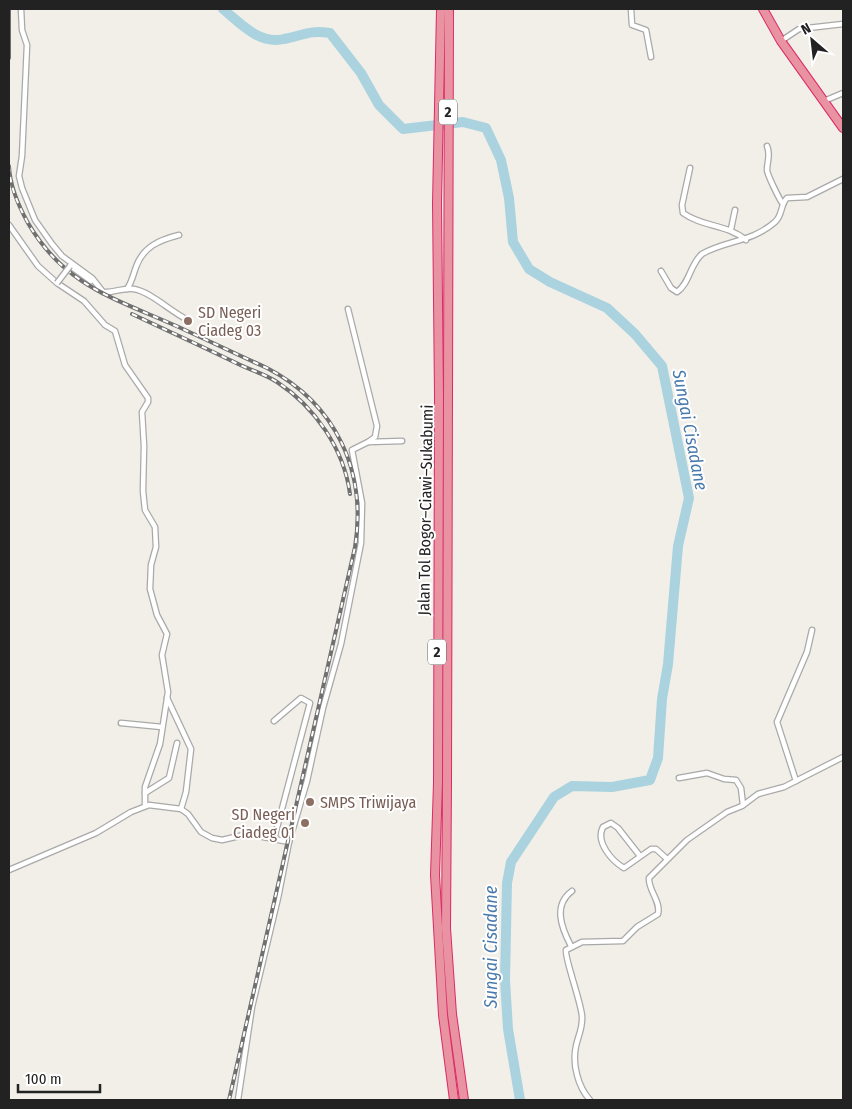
<svg xmlns="http://www.w3.org/2000/svg" width="852" height="1109" font-family="'Fira Sans Condensed',sans-serif">
<rect width="100%" height="100%" fill="#f2efe9"/>
<g fill="none" stroke-linecap="round" stroke-linejoin="round">
<path stroke="#aad3df" stroke-width="10" d="M223,9C240,23 259,45 284,39C305,35 308,30 330,33L361,73L379,105L403,129L463,122L486,128L501,160L509,198L513,242L529,269L550,282L607,308L635,334L662,366L689,498L678,546L668,664L662,699L658,758L650,780L612,787L572,786L554,797L511,862L507,883L505,980L508,1029L520,1100"/>
<g stroke="#a9a9a9" stroke-width="7">
<g id="street">
<path d="M21,9L22,30L27,45L22,156L19,176L22,188L35,220L52,244L62,256L92,278L103,292C114,293 124,287 134,289C151,292 171,312 188,320"/>
<path d="M631,9L632,25L646,30L651,57"/>
<path d="M781,41L799,29L843,24"/>
<path d="M824,101L843,93"/>
<path d="M767,146C771,156 767,161 767,170C767,174 780,201 783,204"/>
<path d="M690,168L682,205L683,213C702,227 727,224 746,240"/>
<path d="M9,225L38,266L57,283L84,301L105,325L115,331L125,365L148,398V402L142,412L144,446L143,491L145,510L155,527L156,547L151,565L150,589L157,615L167,634L162,655L168,692L160,744L145,787V806"/>
<path d="M731,229L735,210"/>
<path d="M70,266L91,281"/>
<path d="M661,271L671,288L677,292C690,283 690,264 702,254C725,240 751,243 775,222C783,215 780,205 787,198L807,197L843,179"/>
<path d="M127,289C132,282 133,275 136,267C143,247 159,240 179,235"/>
<path d="M348,309L377,426L375,437L368,442"/>
<path d="M167,698L191,749L186,792L181,809"/>
<path d="M274,721L301,698L310,703L274,839"/>
<path d="M121,723L162,727"/>
<path d="M679,778L707,773L724,779L736,780L741,788L743,805"/>
<path d="M796,781L777,722L807,652L812,630"/>
<path d="M145,793L169,778L177,743"/>
<path d="M289,842L307,781L323,708L341,644L361,543L362,503L352,450L368,442L402,441"/>
<path d="M640,856L618,828L611,823L603,827C595,842 612,861 624,868L651,849H656L666,858"/>
<path d="M9,870L96,833L131,812L149,805L181,809L188,814L201,832L212,838L222,840L248,834L289,842L278,898L252,1007L238,1100"/>
<path d="M571,946C561,927 553,905 572,891"/>
<path d="M590,1100C578,1087 572,1064 576,1046C578,1036 583,1028 582,1016C581,1002 564,956 566,950L582,942L623,941L637,927L658,914C661,901 648,890 649,878L687,840L727,812L742,806L758,794L784,787L843,757"/>
</g>
</g>
<g stroke="#dc2a67" stroke-width="10">
<g id="highway">
<path d="M441,9L437,203L439,396L438,783L435,875L443,1015L454,1100"/>
<path d="M449,9L447,783L446,928L452,1014L464,1100"/>
<path d="M763,9L781,41L843,128"/>
</g>
</g>
<use href="#street" stroke="#fff" stroke-width="4.5"/>
<use href="#highway" stroke="#e892a2" stroke-width="8"/>
<g stroke="#707070" stroke-width="4">
<g id="rail">
<path d="M9,58V9"/>
<path d="M9,166C10,187 18,205 28,223C64,285 113,298 174,325C205,339 236,354 267,368C336,404 367,471 355,547L229,1100"/>
<path d="M132,314C166,330 199,345 232,361C247,369 263,373 277,382C315,407 344,449 350,494"/>
</g>
</g>
<use href="#rail" stroke="#fff" stroke-width="2" stroke-dasharray="5.5" stroke-linecap="butt"/>
<g stroke="#a9a9a9" stroke-width="7" stroke-linecap="butt">
<path id="street-bridge" d="M57,283L70,266"/>
</g>
<use href="#street-bridge" stroke="#fff" stroke-width="4.5"/>
</g>
<g fill="#8d6e63" stroke="#fff" stroke-width="2">
<circle cx="188" cy="321" r="5"/>
<circle cx="310" cy="802" r="5"/>
<circle cx="305" cy="823" r="5"/>
</g>
<g text-anchor="middle" stroke-width="4" stroke-linejoin="round" paint-order="stroke">
<g fill="#fff" stroke="#646464" stroke-width="1">
<rect x="439" y="99.5" width="18" height="25" rx="4"/>
<rect x="428" y="639.5" width="18" height="25" rx="4"/>
</g>
<g font-size="15" font-weight="bold" fill="#222">
<text x="448" y="117">2</text>
<text x="437" y="657">2</text>
</g>
<g font-size="16" fill="#785e54" stroke="#fff" text-anchor="start">
<text x="198" y="318">SD Negeri<tspan x="198" dy="18">Ciadeg 03</tspan></text>
<text x="320" y="808">SMPS Triwijaya</text>
<text x="295" y="820" text-anchor="end">SD Negeri<tspan x="295" dy="18">Ciadeg 01</tspan></text>
</g>
<g font-size="16" fill="#222" stroke="#fff">
<text transform="translate(425 510) rotate(-89)" y="6">Jalan Tol Bogor–Ciawi–Sukabumi</text>
</g>
<g font-size="18" font-style="italic" fill="#4a7aab" stroke="#fff">
<text transform="translate(690 430) rotate(79)" y="6">Sungai Cisadane</text>
<text transform="translate(491 947) rotate(-90)" y="6">Sungai Cisadane</text>
</g>
</g>
<rect width="852" height="1109" fill="none" stroke="#222222" stroke-width="20"/>
<g transform="translate(812 40) rotate(332)" stroke="#ffffff" stroke-width="4" paint-order="stroke">
<path d="M0-4L9 19L0 12L-9 19Z" fill="#222222"/>
<text y="-8" font-size="14" font-weight="bold" text-anchor="middle" fill="#222222">N</text>
</g>
<path d="M18 1084v8h82v-8" fill="none" stroke="#222222" stroke-width="2.5"/>
<text x="25" y="1084" font-size="15" fill="#222222" stroke="#ffffff" stroke-width="4" paint-order="stroke">100 m</text>
</svg>
